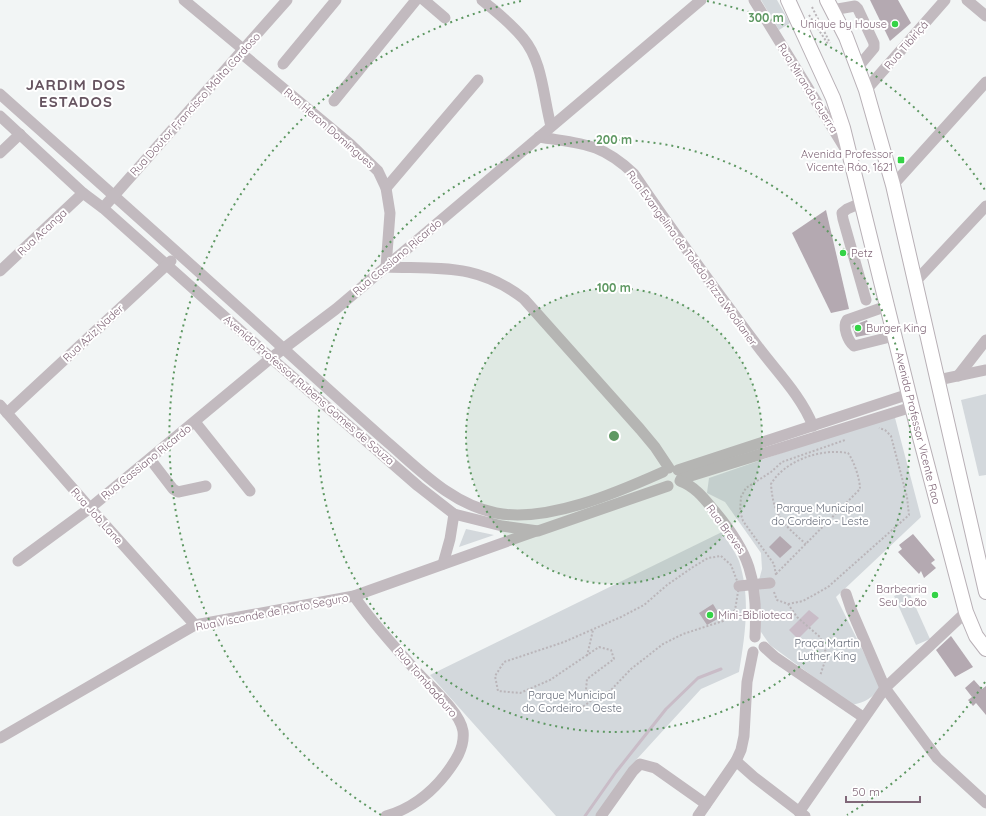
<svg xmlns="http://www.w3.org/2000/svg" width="986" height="816" font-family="Quicksand,sans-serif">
<rect width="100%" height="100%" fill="#f2f5f5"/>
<g fill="#d3d8dc">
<path d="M761,0H777L790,23L779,30Z"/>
<path d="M986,394V475L979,476L961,400Z"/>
<path d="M894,414L921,517L836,597L881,687C872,698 866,702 852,705L770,645L761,632L759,580L762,569L761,553L725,502L707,493L709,478Z"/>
<path d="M466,529L494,535L459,547Z"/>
<path d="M722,532C727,541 735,551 739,561C751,598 745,635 739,672L701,689L637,759L596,816H556L430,675Z"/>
<path d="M908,590L930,639L916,645L894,596Z"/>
</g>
<path fill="#c9bcc7" d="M809,610L819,618L798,639L789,630Z"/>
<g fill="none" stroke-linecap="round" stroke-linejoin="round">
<path stroke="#c9bcc7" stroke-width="3" d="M585,816L616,772L666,709L698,678L721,669"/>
</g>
<g fill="#b4a9b1">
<path d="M870,0H898L911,23L890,41Z"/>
<path d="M826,210L849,309L831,313L792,233Z"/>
<path d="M867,320L871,334L856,337L852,326Z"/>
<path d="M913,534L935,560L931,563L936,568L924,578L921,571L919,574L898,552L902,549L899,545Z"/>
<path d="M780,536L792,547L780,558L769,547Z"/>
<path d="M713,604L721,617L707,625L699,613Z"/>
<path d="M951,636L973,667L955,677L936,650Z"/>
<path d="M974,680L982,689L986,686V715L976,703L973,706L968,700L972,697L965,688Z"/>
</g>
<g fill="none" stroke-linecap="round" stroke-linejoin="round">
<g stroke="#b8b0b6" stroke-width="16">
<g id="major">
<path d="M788,0L833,98L843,128L912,407L966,612L976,636L986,649"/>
<path d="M827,0L846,37L866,90L893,185L986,592"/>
</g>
</g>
<g stroke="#bab5b9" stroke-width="2" stroke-dasharray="2 2" stroke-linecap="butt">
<path d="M812,7L830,43"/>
<path d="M809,15L828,44"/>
<path d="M721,556L731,565L739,586L735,610L723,621L683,634L663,644L631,669L610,691L596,697L586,690L587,679L614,659L611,650L599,647L550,680L520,693L498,691L495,676L504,662L564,642L621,617L644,605L667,585L693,567L708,558Z"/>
<path d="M776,574L860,489C860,479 854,461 848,453C822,448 785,460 771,484C773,515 783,524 806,544"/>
<path d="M776,575L774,564L743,521L740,511L741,497L746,488L771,472L782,462L845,440"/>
<path d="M774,592L777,600L788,604L797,617L820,637L827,655L820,676"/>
<path d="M788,604L803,601L828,587L909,515L907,497L891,436L885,430L879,428"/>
<path d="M587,656L593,630"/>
<path d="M580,709L596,697"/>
</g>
<g stroke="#c2babf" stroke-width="11">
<path d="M184,0L244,50"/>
<path d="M424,0L445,18"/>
<path d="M482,0C496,12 511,23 523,38C543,62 543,96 551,126"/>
<path d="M754,0L846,150"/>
<path d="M967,0L986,16"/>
<path d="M832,10L855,6L858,9L874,43V48L858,67"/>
<path d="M241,53L350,144L378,171L386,188L390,213L386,267C441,269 478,263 524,299L640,429L655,447L669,468"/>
<path d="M283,64L336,0"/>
<path d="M866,90L945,0"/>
<path d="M0,94C95,179 190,263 284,349C318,380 352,411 386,441C419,469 451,504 496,513C547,523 616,493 663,472"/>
<path d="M334,101L416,0"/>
<path d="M0,116L83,193L103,208L271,358L418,486L454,514L502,526L538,531L668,486"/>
<path d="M539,137C582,144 600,142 634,174C673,232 714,288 756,344C775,370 801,395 813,426"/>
<path d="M0,153L20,134"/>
<path d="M893,185L986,82"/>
<path d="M386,188L478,80"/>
<path d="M861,203L847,209L842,213L843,219L866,300"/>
<path d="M103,208L287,0"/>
<path d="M0,271L83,193"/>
<path d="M915,282L986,206"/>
<path d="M887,306L847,320C842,327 848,341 854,346L894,336"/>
<path d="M958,376L986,340"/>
<path d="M938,380L986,370"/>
<path d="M0,405L90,508L195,625"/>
<path d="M7,413L171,261"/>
<path d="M195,422L250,491"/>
<path d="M150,459L173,489L178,492L206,486"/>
<path d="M678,470L909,394"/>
<path d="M681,479L912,407"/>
<path d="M680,481C694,486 703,497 712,508C750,552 758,579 755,637"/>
<path d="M18,561L90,508L271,358L336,309L701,0"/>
<path d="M443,564L450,539L454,514"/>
<path d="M739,586L770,583"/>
<path d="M846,594L851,609L885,688L937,758L986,803"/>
<path d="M354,596C373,624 396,648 418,673C431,687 460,712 463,731C465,748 455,762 445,775C430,794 410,809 386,816"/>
<path d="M764,647L775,657L863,717"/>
<path d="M0,738L195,625L354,596L536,531"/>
<path d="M736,761L754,777L805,816"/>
<path d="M799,812L885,688L966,612"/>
<path d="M601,816L633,771L640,764L655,768L706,804"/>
<path d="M698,816L736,761L741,750L744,736L747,682L753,652"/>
</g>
<use href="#major" stroke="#fff" stroke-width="14"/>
</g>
<circle cx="614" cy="436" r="148" fill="#5e9862" fill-opacity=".12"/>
<g fill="none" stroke="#5e9862" stroke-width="2" stroke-dasharray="2 4">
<circle cx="614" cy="436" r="148"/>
<circle cx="614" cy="436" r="296"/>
<path d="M985 682A445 445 0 0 1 847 815M381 815A445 445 0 0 1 521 1M707 1A445 445 0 0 1 985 190"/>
</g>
<g fill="#34d346" stroke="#fff" stroke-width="1.5">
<circle cx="895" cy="24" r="4"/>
<rect x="897" y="156" width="8" height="8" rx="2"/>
<circle cx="843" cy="253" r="4"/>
<circle cx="858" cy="328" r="4"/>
<circle cx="935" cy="595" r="4"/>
<circle cx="710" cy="615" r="4"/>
</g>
<g text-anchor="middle" stroke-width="4" stroke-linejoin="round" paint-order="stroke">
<g font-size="11" fill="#806778" stroke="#fff" text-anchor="end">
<text x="887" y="28">Unique by House</text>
<text x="893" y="158">Avenida Professor<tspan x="893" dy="13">Vicente Ráo, 1621</tspan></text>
<text x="851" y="257" text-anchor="start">Petz</text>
<text x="866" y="332" text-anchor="start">Burger King</text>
<text x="927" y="593">Barbearia<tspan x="927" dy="13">Seu João</tspan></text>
<text x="718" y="619" text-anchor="start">Mini-Biblioteca</text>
</g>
<g font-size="11" fill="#806778" stroke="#fff">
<text transform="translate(906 45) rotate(-49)" y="4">Rua Tibiriçá</text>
<text transform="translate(808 88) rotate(58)" y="4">Rua Miranda Guerra</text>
<text transform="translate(195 104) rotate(-48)" y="4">Rua Doutor Francisco Malta Cardoso</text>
<text transform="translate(329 128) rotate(41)" y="4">Rua Heron Domingues</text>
<text transform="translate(42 232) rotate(-43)" y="4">Rua Acanga</text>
<text transform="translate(397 257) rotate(-40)" y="4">Rua Cassiano Ricardo</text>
<text transform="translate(692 258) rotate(54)" y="4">Rua Evangelina de Toledo Pizza Wodianer</text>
<text transform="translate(93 333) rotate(-43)" y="4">Rua Aziz Nader</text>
<text transform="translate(309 390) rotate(41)" y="4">Avenida Professor Rubens Gomes de Souza</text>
<text transform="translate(918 428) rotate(76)" y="4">Avenida Professor Vicente Rao</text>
<text transform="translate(146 462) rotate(-39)" y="4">Rua Cassiano Ricardo</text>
<text transform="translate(97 516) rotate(48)" y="4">Rua Job Lane</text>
<text transform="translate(726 529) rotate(54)" y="4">Rua Breves</text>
<text transform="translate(272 612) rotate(-11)" y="4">Rua Visconde de Porto Seguro</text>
<text transform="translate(426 682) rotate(49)" y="4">Rua Tombadouro</text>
</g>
<g font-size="11" fill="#656b78" stroke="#fff">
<text x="820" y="512">Parque Municipal<tspan x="820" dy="13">do Cordeiro - Leste</tspan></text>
<text x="827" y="647">Praça Martin<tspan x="827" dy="13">Luther King</tspan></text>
<text x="572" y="699">Parque Municipal<tspan x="572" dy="13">do Cordeiro - Oeste</tspan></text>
</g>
<g font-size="15" font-weight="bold" letter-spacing="1" fill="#665460" stroke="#fff">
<text x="76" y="90">JARDIM DOS<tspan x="76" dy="17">ESTADOS</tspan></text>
</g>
</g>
<circle cx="614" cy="436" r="6" fill="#5e9862" stroke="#fff" stroke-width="2"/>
<g font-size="12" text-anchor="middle" font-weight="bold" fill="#5e9862" stroke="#fff" stroke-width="4" stroke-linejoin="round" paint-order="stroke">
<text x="766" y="22">300 m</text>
<text x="614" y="144">200 m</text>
<text x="614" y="292">100 m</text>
</g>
<path d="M846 796v6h74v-6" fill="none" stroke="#806778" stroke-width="2"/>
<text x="852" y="796" font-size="12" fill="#806778" stroke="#ffffff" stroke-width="3" paint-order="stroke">50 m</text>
</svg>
